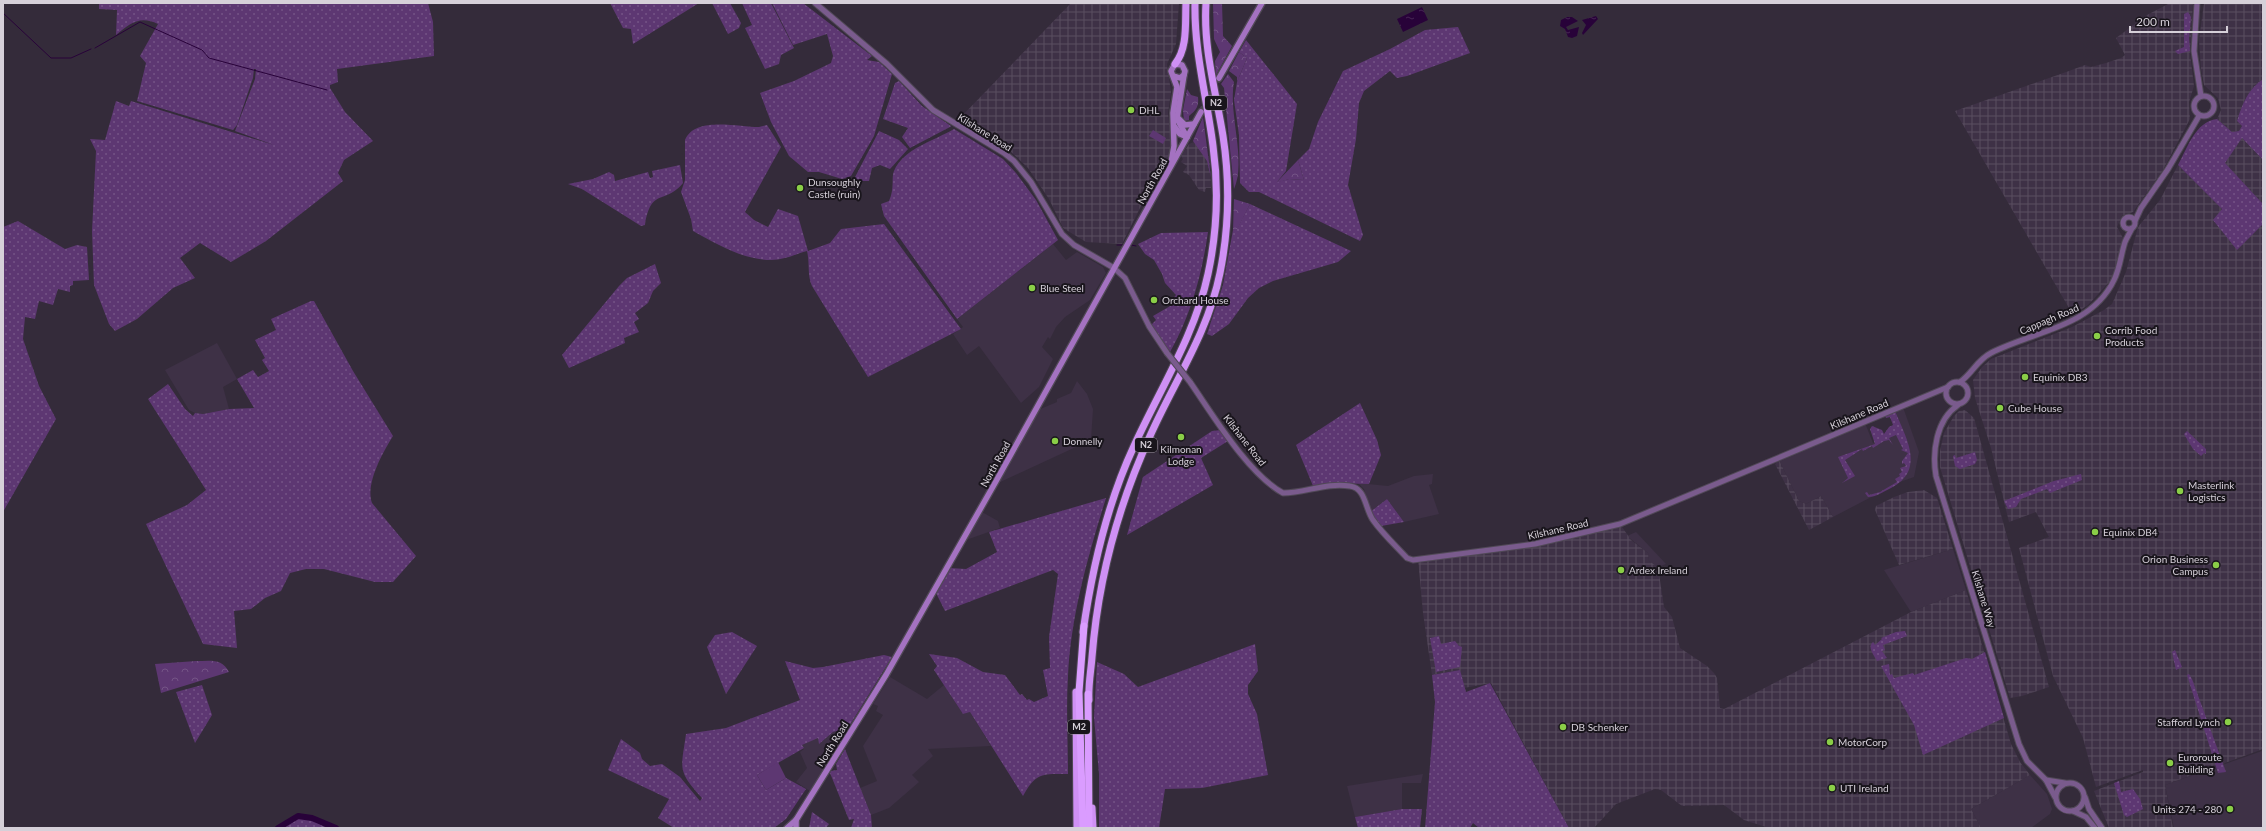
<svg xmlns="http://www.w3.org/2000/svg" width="2266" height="831" font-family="Lato,sans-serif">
<defs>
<pattern id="industrial-grid" width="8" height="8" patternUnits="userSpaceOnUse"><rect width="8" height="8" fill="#3e3146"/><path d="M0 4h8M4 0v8" fill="none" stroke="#594e60"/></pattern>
<pattern id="grass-dots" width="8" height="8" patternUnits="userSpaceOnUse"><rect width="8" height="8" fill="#5d3772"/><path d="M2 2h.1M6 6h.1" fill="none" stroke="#745386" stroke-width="1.8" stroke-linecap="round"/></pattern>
<pattern id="forest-crowns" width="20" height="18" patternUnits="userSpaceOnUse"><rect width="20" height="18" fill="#5d3772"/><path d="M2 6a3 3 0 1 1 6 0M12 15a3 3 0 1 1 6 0" fill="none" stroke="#745386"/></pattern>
<pattern id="water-ripples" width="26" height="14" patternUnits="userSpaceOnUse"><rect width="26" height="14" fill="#280239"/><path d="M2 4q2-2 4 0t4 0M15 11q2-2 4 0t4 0" fill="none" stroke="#462655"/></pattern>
</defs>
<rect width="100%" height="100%" fill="#342b3a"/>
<g fill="#3e3146">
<path d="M1053,244L1066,260L1077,252L1103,267L1106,273L1090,300L1065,317L1056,327L1050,339L1048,337L1042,347L1053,359L1039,387L1021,403L979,346L967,355L953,334L963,327L957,319Z"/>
<path d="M217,343L237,379L223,387L229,409L203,414L195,413L189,410L165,370Z"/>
<path d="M1077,381L1087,394L1093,409L1091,440L996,484L1038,410L1057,402V399L1071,393Z"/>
<path d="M1901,409L1904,410L1919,452L1914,477L1900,482L1833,517L1821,496L1806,504L1799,501L1779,460L1865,423L1873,443L1882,440L1886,436L1902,429L1895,411Z"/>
<path d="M1433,474L1432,484L1429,485L1439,514L1404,522L1387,499L1370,512L1364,489L1358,483L1388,486L1414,476Z"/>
<path d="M982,512L998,521L1000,528L966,540Z"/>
<path d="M1636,532L1666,564L1658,567L1649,561L1648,553L1627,536Z"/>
<path d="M1953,549L1966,590L1911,612L1884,570Z"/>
<path d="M890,677L927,699L944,685L963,714L970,712L991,746L928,749L933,756L912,775L919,782L889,808L871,815L860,788L877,781L863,746L883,715L876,711L878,706L873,704Z"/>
<path d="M848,728L810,791L796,782L807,768L800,752L804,749L802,745L818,737L820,743L833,732Z"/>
<path d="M2262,751L2263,828H2174L2165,785Z"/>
<path d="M1423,774L1421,783H1402V809L1355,817L1347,786Z"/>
<path d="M2030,775L2047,794L2052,809L2050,814L2031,828H1981L1971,809Z"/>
</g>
<g fill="url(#industrial-grid)">
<path d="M1071,3H1179L1176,44L1167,64L1171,92L1168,113L1171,139L1169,156L1155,178L1122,244L1086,242L1063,228L1049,199L1028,168L1008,149L959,119Z"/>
<path d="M2170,3H2193L2190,54L2194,86L2189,102L2190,119L2163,170L2133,212L2122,216L2117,227L2123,238L2112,279L2088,305L2073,315L1955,111L2069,71L2085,65L2091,67L2106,63L2121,58L2125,55L2116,38L2147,15Z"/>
<path d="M2204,3H2263V79L2255,85L2245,99L2237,121L2242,126L2239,131L2232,132L2217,119L2221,110L2218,98L2204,85L2201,69L2199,40Z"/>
<path d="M2242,138L2263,160V204L2224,163Z"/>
<path d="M1194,142L1210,158L1211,188H1206L1205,192L1199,190L1189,175L1183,172L1187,166L1181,162L1183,159L1181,156L1189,144Z"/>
<path d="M2178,165L2223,209L2237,249L2263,224V749L2165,785L2173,828H2109L2094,791L2143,772V770L2096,787L2083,738L2053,676L2019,548L2049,537L2036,512L2009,522L1991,448L1975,398L1973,380L1982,367L1991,359L2072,327L2104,310L2112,304L2126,272L2138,227L2160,200Z"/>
<path d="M1965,410L1974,418L2049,687L2022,696L2010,698L1940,467V451L1944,433L1954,416L1959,411Z"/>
<path d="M1779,460L1799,501L1806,504L1821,496L1833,517L1809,530L1775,464Z"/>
<path d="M1924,490L1937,498L1953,549L1899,565L1875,510L1876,506L1894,497L1908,492Z"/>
<path d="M1620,524L1631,540L1648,553L1649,561L1658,567L1664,607L1672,617L1680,648L1707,666L1714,673L1717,678L1720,708L1724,709L1911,612L1966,590L2011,744L2020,762L2030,775L1971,809L1981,828H1769L1744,820L1724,805L1682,806L1661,790L1655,789L1616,804L1594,828H1569L1491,683L1464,688L1460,670L1432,675L1423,613L1418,559L1517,546Z"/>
</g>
<g fill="url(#grass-dots)">
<path d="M99,3H428L433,22L434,56L337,69L338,82L330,85V88L345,112L373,141L344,160L338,173L343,181L266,241L231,262L200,243L180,258L195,278L173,288L137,319L115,331L109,324L94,285L92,231L96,151L90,139L105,140L116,101L129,106L131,101L274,145L235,131L255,79L256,69H254L253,78L237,125L233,130L137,101L146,63L140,56L158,24C140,15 130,23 116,35L117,10L99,9Z"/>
<path d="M610,3H699L633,44L631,29L623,28Z"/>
<path d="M712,3H730L741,23L739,28L728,34Z"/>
<path d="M742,3H770L772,5L794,48L781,55L779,64L765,69L745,28L752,25Z"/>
<path d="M772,3H803L872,56L867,60L879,62L892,74L874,136L851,176L842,179L819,172H808L789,156L771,122L760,93L794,81L831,63L833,56L827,34L793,45Z"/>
<path d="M2188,12L2191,17L2189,38L2190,51L2178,54L2175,51L2184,47V14Z"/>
<path d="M1458,27L1470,53L1407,76L1397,78L1390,71L1364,91L1359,103L1356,139L1348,185L1363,235L1360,241L1259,192H1249L1240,183L1239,135L1234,100L1237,82L1247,58L1239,52L1246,40L1297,104L1286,171L1277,182L1289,179L1304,180L1298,160L1309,149L1318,122L1343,71L1390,49L1425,30Z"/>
<path d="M2263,79V160L2242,138L2225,163L2263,204V224L2237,250L2213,220L2222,209L2178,165C2188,147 2195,122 2217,119L2232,132L2239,131L2242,126L2237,121C2242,104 2248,89 2263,79Z"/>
<path d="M899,81L922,106L951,126L950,127L910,148L902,137L908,128L883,119L895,83Z"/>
<path d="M767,125L781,147L745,212L754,220L768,227L778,209L798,216L808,251L830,243L841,229L884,224L961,329L868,377L812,286C807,275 810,264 807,251C796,254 784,260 771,260C743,260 717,244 693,231L691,219L681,192L685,180V140C695,116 738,127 759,127Z"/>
<path d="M954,129L1003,159L1016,173L1036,200L1058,240L957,319L884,216L881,204L889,201C895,188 891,177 894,171C904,148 934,141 954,129Z"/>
<path d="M879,131L899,140L908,149L890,169L880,165L872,168L869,181H853Z"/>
<path d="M680,165L683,183C665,205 651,187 645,225L641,226L582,189L568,184L593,179L609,172L614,175L615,181L648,172L650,178L653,177L652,171Z"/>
<path d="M1250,204L1351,251L1338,262L1273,281L1259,288L1248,298L1229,324L1212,336L1207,334L1223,285L1233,230L1237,229Z"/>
<path d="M18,221L65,249L77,245L87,247L89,280L73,281V285L70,286V292L58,289L53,305L39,301L35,319L25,317L23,339L39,386L56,419L3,512V227Z"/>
<path d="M1208,232C1202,274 1191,315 1170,352L1151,325L1156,320L1153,316L1172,305L1170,302L1176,295L1165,283L1162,274L1154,260L1145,254L1138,244L1161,233Z"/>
<path d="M655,264L661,283L653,291L648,303L635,313L639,319L634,322L639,332L624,338L625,343L569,368L562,355L619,286L627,278Z"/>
<path d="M311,301H314L353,371L393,436C383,452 365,484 372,503L416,556L393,582H375L324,569H306L290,573L281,591L265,598L251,609L234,611L237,648L203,644L146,524L187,505L206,490L148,399L168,384L185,409L193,416L195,413L203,414L229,409L254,408L237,379L253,370L258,377L269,371L262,360L265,358L255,340L276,330L271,319Z"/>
<path d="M1360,403L1377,440L1381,455L1369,484L1327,483L1313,486L1296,445Z"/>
<path d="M1895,411C1906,438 1926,470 1891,488C1883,492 1876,497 1868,497L1865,493L1867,492L1869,495L1880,492L1897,482L1895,479L1900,476L1899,474L1902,472L1900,468L1906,466L1904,463L1902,464V461L1908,453L1901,450L1903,449L1896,435L1889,438L1893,445L1889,440L1884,441L1873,448L1872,446L1863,451L1862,449L1845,460L1855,476L1842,483L1848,478L1838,457L1875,444L1870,429L1872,426L1882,430L1884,434L1889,427L1893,425L1890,417L1886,418L1885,416Z"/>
<path d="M1221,430L1228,441L1201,458L1213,485L1127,535L1143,477L1212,431Z"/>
<path d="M2187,431L2206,449V454L2204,453L2201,456L2193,449L2184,434Z"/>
<path d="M1975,452L1977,460L1975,464L1960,469L1955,466L1953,456L1955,455L1956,458Z"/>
<path d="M2081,474L2082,480L2050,493L2047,489L2021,499L2016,507L2008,509L2004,501L2054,481Z"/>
<path d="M1106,498C1088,556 1071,615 1068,676C1066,709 1068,742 1068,774C1043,774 1036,772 1023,796L970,712L963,714L934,670L937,666L929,654L957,658L983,672L1005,675L1020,695L1022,694L1027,700L1029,699L1034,702L1048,696L1043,670L1050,668L1049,637L1058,574L1053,570L945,611L936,593L950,568L966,569L997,552L989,532Z"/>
<path d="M1387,499L1404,522L1381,526L1370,512Z"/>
<path d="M1905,631L1907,636L1883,645L1885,650L1882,651L1887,658L1877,661C1874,655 1867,647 1873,642L1875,645L1882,639L1881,638L1896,632Z"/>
<path d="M732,632L757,646L726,694L707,647L715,635Z"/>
<path d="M1439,636L1441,644L1455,641L1459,646L1462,647L1460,667L1436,672L1430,638Z"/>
<path d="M1255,644L1258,671L1248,685V694L1257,714L1268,775L1202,788L1165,789L1159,828H1099V774L1094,717L1097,662L1124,674L1138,687Z"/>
<path d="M2175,650L2182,667L2176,670L2172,652Z"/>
<path d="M1985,652L2004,718L1923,755L1914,725L1881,666L1889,664L1890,675L1892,674L1894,678L1913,673L1914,675L1966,658L1972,659Z"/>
<path d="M884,655L892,657L848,728L833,732L819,744L818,738L802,745L804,748L757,775L766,790L786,778L806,789L786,819L774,828H674L658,818L669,799L608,770L621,739L640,753L642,759L650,766L662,764L680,777L700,801L702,798C677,770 681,770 686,734L726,728L800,700L785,661L813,668L823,667Z"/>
<path d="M1460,670L1466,692L1490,683L1569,828H1479L1473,823L1470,828H1425L1435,702L1432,675Z"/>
<path d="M2189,674L2192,679L2226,772L2218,773L2187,675Z"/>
<path d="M202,685L212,715L195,743L176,692Z"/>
<path d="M845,749L871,815L872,828H851L854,819L849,820L830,773L831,771L837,770L836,764Z"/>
<path d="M2119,781L2121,792L2133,789L2140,799L2143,809L2127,817L2124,815L2114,783Z"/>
<path d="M1402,809H1422L1420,828H1358L1355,817Z"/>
<path d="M812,812L829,824L826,828H809Z"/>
<path d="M300,817L310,819L327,828H281Z"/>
</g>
<g fill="url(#forest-crowns)">
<path d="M1213,3H1222L1223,36L1232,46L1216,75L1215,61L1220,52L1214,39Z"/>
<path d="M1239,52L1247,58L1237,82V77L1229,71Z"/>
<path d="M1228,74L1234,82C1228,114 1247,161 1234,189L1224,88L1221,84Z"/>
<path d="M1187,89L1191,95L1198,97C1199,107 1196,110 1189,116V120L1184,121L1183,110Z"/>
<path d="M1203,117L1211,178L1207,161L1193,141Z"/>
<path d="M1298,160L1304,180L1289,179L1276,183Z"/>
<path d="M1234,199L1250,204L1237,230H1233Z"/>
<path d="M196,661C211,661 222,658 229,672L161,693L155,664Z"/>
</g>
<g fill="#5d3772">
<path d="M1153,130L1166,138L1163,144L1149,136Z"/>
<path d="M778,762L786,778L766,790L757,775Z"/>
</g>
<g fill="url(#water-ripples)">
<path d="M1422,7L1428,20L1403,32L1397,19Z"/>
<path d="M1596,16L1598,19L1583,35L1582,33L1586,25L1582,20Z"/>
<path d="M1567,17H1572L1578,21L1566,27L1568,30L1579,27L1577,36L1572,38L1568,37L1565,29L1560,26L1561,20Z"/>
</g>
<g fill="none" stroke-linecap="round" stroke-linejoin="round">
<g stroke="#280239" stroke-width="1">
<path d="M3,13L51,58H71L91,49"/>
<path d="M95,48L140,22L202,50L209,58L327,90"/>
<path d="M1117,245H1123"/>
<path d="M1131,245L1136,246"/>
</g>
<path stroke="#280239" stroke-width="6" d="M278,828L298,816L312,818L336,828"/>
<path stroke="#4c4452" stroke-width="5.5" stroke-dasharray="5.5 3" stroke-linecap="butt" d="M1201,112L1219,78"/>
<g stroke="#514957" stroke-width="7">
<g id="tertiary">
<path d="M815,3L887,64L933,110L1004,153L1014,161L1031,182L1062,234L1074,245L1114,268L1125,278L1149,326L1167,353"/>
<path d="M2197,3L2194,51L2201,96"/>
<circle cx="2204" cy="106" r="10"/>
<circle cx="2129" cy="223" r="6"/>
<path d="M2135,221L2141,208L2168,169L2199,116"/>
<circle cx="1957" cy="393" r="11"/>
<path d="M1190,382C1213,415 1248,474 1283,493C1305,493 1327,482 1350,486C1366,488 1365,509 1373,520C1382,533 1396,546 1407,558L1413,560L1535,544L1620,524L1948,387"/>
<path d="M1960,382C1972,374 1977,360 1991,353C2033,331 2091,328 2114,280C2120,268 2121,254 2125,242C2127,237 2130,233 2132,228"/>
<path d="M1958,405C1936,420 1932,452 1936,476L2019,744L2027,761L2046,780L2055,797"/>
<path d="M2046,780L2065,783"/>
<circle cx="2070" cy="797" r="14"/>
<path d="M2085,797L2089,809L2102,828"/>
<path d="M2073,811L2086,817L2095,828"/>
</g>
</g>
<g stroke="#514957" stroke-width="8">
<g id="secondary">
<path d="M1184,75L1177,119L1187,137"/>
<path d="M1219,78L1262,3"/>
<path d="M1179,119L1185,125L1194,124"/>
<path d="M1174,126L1180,134L1187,137"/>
<path d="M1171,163L1174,146L1173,113L1177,87L1171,71L1175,64L1182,65L1185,71L1184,75L1180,78L1174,76"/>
<path d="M787,828L796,820L886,675L995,483L1201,112"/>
<path d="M796,828V820"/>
</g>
</g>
<g stroke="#514957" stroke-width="9">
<g id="trunk">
<path d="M1175,64C1188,48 1185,23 1186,3"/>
<path d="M1083,632C1092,569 1107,504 1134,446C1160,389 1195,335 1208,274C1217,232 1219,189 1213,146C1207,98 1194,52 1195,3"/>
<path d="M1076,692L1077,828"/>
<path d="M1089,700C1088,686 1091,671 1092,657C1098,581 1118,506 1150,436C1174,382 1208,333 1220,273C1229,228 1230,181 1223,136C1216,92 1203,48 1206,3"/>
<path d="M1092,808L1093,828"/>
</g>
</g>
<g stroke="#514957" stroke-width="9">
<g id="motorway">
<path d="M1088,694L1089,828"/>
<path d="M1083,828L1079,692L1084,626"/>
</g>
</g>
<use href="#tertiary" stroke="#7a5b8d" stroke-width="5"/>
<use href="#secondary" stroke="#a472c1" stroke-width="5.5"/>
<use href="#trunk" stroke="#cf90f4" stroke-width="7"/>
<use href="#motorway" stroke="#da9cff" stroke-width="7"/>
<g stroke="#514957" stroke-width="7" stroke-linecap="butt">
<path id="tertiary-bridge" d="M1167,353L1190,382"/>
</g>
<use href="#tertiary-bridge" stroke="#7a5b8d" stroke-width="5"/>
</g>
<g fill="#8ace47" stroke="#19151c" stroke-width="1.5">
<circle cx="1131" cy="110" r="4"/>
<circle cx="800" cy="188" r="4"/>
<circle cx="1032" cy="288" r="4"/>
<circle cx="1154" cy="300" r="4"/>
<circle cx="2097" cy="336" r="4"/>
<circle cx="2025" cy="377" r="4"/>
<circle cx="2000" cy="408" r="4"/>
<circle cx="1181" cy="437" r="4"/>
<circle cx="1055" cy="441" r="4"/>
<circle cx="2180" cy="491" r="4"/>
<circle cx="2095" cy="532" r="4"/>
<circle cx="2216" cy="565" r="4"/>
<circle cx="1621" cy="570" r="4"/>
<circle cx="2228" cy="722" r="4"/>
<circle cx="1563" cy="727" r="4"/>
<circle cx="1830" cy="742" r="4"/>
<circle cx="2170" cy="763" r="4"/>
<circle cx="1832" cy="788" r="4"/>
<circle cx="2230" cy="809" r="4"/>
</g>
<g text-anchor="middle" stroke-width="4" stroke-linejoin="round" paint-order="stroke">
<g fill="#19151c" stroke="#9d98a0" stroke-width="1">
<rect x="1205" y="96" width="22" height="14" rx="3"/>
<rect x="1135" y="438" width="22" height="14" rx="3"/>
<rect x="1068" y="720" width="22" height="14" rx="3"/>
</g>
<g font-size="9" font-weight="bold" fill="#d6d0d9">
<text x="1216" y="106">N2</text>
<text x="1146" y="448">N2</text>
<text x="1079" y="730">M2</text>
</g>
<g font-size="10" fill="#d6d0d9" stroke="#19151c" text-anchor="start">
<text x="1139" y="114">DHL</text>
<text x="808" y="186">Dunsoughly<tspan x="808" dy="12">Castle (ruin)</tspan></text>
<text x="1040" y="292">Blue Steel</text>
<text x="1162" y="304">Orchard House</text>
<text x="2105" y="334">Corrib Food<tspan x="2105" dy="12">Products</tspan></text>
<text x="2033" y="381">Equinix DB3</text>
<text x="2008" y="412">Cube House</text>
<text x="1063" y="445">Donnelly</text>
<text x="1181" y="453" text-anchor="middle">Kilmonan<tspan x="1181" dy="12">Lodge</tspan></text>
<text x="2188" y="489">Masterlink<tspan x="2188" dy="12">Logistics</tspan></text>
<text x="2103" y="536">Equinix DB4</text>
<text x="2208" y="563" text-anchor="end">Orion Business<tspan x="2208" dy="12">Campus</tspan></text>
<text x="1629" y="574">Ardex Ireland</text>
<text x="2220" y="726" text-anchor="end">Stafford Lynch</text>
<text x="1571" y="731">DB Schenker</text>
<text x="1838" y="746">MotorCorp</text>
<text x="2178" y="761">Euroroute<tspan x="2178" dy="12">Building</tspan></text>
<text x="1840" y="792">UTI Ireland</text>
<text x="2222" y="813" text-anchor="end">Units 274 - 280</text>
</g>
<g font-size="10" fill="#d6d0d9" stroke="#19151c">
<text transform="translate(985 132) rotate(32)" y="4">Kilshane Road</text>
<text transform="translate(1152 181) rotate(-61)" y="4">North Road</text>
<text transform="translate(2049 319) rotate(-23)" y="4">Cappagh Road</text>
<text transform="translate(1859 414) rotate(-23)" y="4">Kilshane Road</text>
<text transform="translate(1245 440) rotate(52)" y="4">Kilshane Road</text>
<text transform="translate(995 464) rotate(-61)" y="4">North Road</text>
<text transform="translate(1558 529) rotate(-13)" y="4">Kilshane Road</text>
<text transform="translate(1984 599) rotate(73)" y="4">Kilshane Way</text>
<text transform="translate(832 744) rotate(-58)" y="4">North Road</text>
</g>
</g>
<rect width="2266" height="831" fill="none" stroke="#d6d0d9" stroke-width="8"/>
<path d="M2130 26v6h97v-6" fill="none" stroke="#d6d0d9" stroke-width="2"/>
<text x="2136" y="26" font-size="12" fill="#d6d0d9" stroke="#19151c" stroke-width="3" paint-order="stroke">200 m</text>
</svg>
